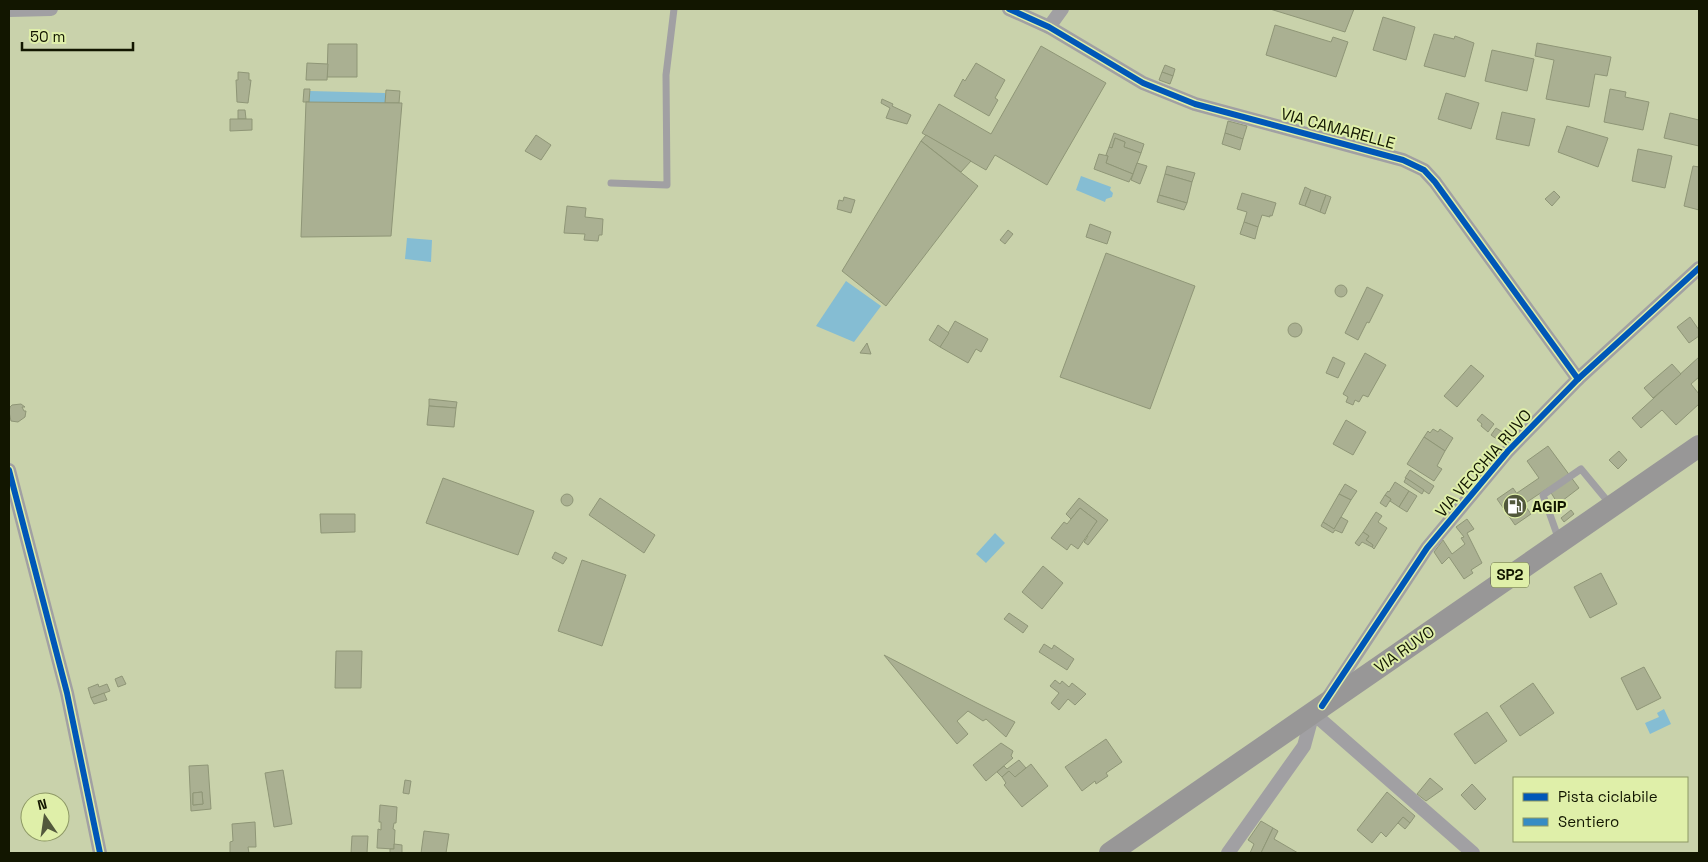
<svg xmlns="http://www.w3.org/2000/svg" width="1708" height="862" font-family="'Space Grotesk',sans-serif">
<rect width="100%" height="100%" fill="#c9d2ab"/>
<g fill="#85bdd3">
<path d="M310,91L385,93V103L309,102Z"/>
<path d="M1081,176L1111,187L1110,190L1113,193L1112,197L1106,199L1105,202L1076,190Z"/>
<path d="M407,238L432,240L431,262L405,259Z"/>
<path d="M846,281L881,306L854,342L816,326Z"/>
<path d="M995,533L1005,543L986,563L976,554Z"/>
<path d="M1664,709L1671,724L1650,734L1645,723L1659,717L1657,713Z"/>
</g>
<g fill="#aab092" stroke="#8f9677" fill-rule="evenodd">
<path d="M1270,9H1354L1345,32Z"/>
<path d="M1383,17L1415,27L1406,60L1373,50Z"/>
<path d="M1275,25L1331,42L1333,37L1348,42L1336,77L1266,55Z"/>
<path d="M1434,34L1454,39L1455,36L1474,43L1465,77L1424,66Z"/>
<path d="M1537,43L1611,57L1607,76L1595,74L1589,107L1546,99L1554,60L1535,56Z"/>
<path d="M328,44H357V77H327Z"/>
<path d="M1041,46L1106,83L1047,185L995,155L986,170L922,133L939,104L991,134Z"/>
<path d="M1492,50L1534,59L1527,91L1485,81Z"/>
<path d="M307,63L328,64L327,80H306Z"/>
<path d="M976,63L1005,80L995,98L998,100L989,116L954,96L963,79L965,81Z"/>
<path d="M1165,65L1175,69L1173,76L1162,72Z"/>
<path d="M238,72L249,73V80H251L248,103L237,102L236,80H238Z"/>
<path d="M1162,72L1173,76L1170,84L1159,80Z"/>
<path d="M304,89H310L309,102H303Z"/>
<path d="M1610,89L1626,92L1625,97L1649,102L1643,130L1604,122Z"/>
<path d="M386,90L400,91L399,103H385Z"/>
<path d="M1446,93L1479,103L1471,129L1438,119Z"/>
<path d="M882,99L893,104L892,106L911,115L907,124L886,118L890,108L881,103Z"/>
<path d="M306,102L402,103L391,236L301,237Z"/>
<path d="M238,110H245L246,119H238Z"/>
<path d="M1502,112L1535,119L1529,146L1496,139Z"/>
<path d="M1670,113L1699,120V146L1664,138Z"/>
<path d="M230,119H252V130L230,131Z"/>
<path d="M1228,121L1247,126L1243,139L1225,133Z"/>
<path d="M1567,126L1608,138L1598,167L1558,152Z"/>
<path d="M1114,133L1144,144L1141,153L1124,147L1125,142L1115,138L1112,148L1109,147Z"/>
<path d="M1225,133L1243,139L1240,150L1222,144Z"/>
<path d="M536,135L551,145L541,160L525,151Z"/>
<path d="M926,135L971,161L961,172L921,141Z"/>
<path d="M1115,138L1125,142L1124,147L1141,153L1133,174L1106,163L1108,156L1106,155L1109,147L1112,148Z"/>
<path d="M921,141L978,186L886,306L842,271Z"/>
<path d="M1638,149L1672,156L1665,188L1632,181Z"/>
<path d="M1099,154L1108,156L1106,163L1133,174L1129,182L1094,169Z"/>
<path d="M1137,163L1147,166L1140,184L1131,180Z"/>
<path d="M1167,166L1195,173L1192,182L1165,174Z"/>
<path d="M1693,166L1699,167V210L1684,206Z"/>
<path d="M1165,174L1192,182L1187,203L1159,195Z"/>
<path d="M1305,187L1311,190L1305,206L1299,204Z"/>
<path d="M1311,190L1326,195L1320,212L1305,206Z"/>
<path d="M1554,191L1560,197L1552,206L1545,199Z"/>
<path d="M1242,193L1276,203L1272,216L1270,215V217L1262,215L1258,227L1244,222L1247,212L1237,209Z"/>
<path d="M1159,195L1187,203L1184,210L1157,202Z"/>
<path d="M1326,195L1331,197L1325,214L1320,212Z"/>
<path d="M844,197L855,200L851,213L837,209L839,200L843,201Z"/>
<path d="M567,206L586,208L585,217L603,219L602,235H599L598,241L584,240L585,234L564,233Z"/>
<path d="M1244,222L1258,227L1255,239L1240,234Z"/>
<path d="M1090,224L1111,232L1107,244L1086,237Z"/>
<path d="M1008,230L1013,234L1005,244L1000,240Z"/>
<path d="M1106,253L1195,286L1150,409L1060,377Z"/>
<circle cx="1341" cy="291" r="6"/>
<path d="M1367,287L1383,295L1369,323L1367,322L1358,340L1345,333Z"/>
<path d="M1690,317L1699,330V336L1689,343L1677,327Z"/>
<path d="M955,321L988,339L981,352L976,349L968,363L940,347Z"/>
<circle cx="1295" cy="330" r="7"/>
<path d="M938,325L949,333L940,347L929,340Z"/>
<path d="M867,343L871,354L860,353Z"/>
<path d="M1365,353L1386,365L1368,397L1363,395L1359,402L1355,400L1353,405L1346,402L1348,397L1343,394Z"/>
<path d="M1333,357L1345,363L1338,378L1326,373Z"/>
<path d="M1699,357V377L1691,384L1699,394V404L1676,425L1662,410L1641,428L1632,418Z"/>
<path d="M1672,364L1681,374L1653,398L1644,388Z"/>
<path d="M1471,365L1484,376L1457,407L1444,396Z"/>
<path d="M429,399L457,402L456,408L429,406Z"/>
<path d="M21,404L25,407H22L24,411H26L25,417L18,422L11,421L9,412L10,407L12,405Z"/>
<path d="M429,406L456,408L454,427L427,425Z"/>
<path d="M1482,414L1494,424L1488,432L1481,426L1482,424L1477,420Z"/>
<path d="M1346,420L1366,432L1353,455L1333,444Z"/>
<path d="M1496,428L1504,433L1498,440L1491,435Z"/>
<path d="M1433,429L1438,432L1440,429L1453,438L1445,451L1424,437L1428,431L1430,433Z"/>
<path d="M1424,437L1445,451L1437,466L1442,469L1434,481L1407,464Z"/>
<path d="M1548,446L1579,488L1558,504L1548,488L1524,504L1517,493L1539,478L1527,461Z"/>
<path d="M1619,451L1627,460L1618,469L1609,460Z"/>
<path d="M1410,470L1434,486L1429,494L1405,478Z"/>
<path d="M443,478L534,511L518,555L426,523Z"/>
<path d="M1406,478L1424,490L1422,494L1404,482Z"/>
<path d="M1395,482L1409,491L1399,507L1390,501L1391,499L1385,495L1388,491L1389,492Z"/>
<path d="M1345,484L1357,491L1351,500L1339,494Z"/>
<path d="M1513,488L1531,514L1515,525L1497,499Z"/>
<path d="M1409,491L1417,496L1407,512L1399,507Z"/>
<circle cx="567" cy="500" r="6"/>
<path d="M1339,494L1351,500L1334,529L1323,522Z"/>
<path d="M1385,495L1391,499L1386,507L1380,503Z"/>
<path d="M600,498L655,535L644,553L589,515Z"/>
<path d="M1079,498L1108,520L1088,545L1084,542L1088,536L1087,535L1097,521L1080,508L1071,519L1066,514Z"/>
<path d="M1080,508L1097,521L1078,549L1071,544L1067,550L1051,538L1064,522L1067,524Z"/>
<path d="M1571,510L1574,514L1564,522L1561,518Z"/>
<path d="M1376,512L1382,516L1378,522L1387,528L1374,549L1372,547L1373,545L1366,540L1369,536L1363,532Z"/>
<path d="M320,514H355V532L321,533Z"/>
<path d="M1341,517L1348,521L1342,533L1335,530L1333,533L1321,526L1323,522L1334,529Z"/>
<path d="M1467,519L1474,529L1467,533L1482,563L1471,570L1473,573L1464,579L1449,557L1442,564L1434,552L1443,540L1452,554L1465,544L1461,538L1464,537L1456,527Z"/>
<path d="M1363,532L1369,536L1366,540L1373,545L1372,547L1362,542L1359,546L1355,543Z"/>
<path d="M555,552L567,558L563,564L552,558Z"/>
<path d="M582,560L626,575L602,646L558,631Z"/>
<path d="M1043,566L1063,583L1042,609L1022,592Z"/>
<path d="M1601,573L1617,604L1590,618L1574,587Z"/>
<path d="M1009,613L1028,626L1023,633L1004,619Z"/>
<path d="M1044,644L1052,649L1054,645L1074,659L1067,670L1039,652Z"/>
<path d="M336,651H362L361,688H335Z"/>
<path d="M884,655L977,703L1015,722L1006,737L986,719L983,721L968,711L957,721L968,734L957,744Z"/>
<path d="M1644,667L1661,698L1637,710L1621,678Z"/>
<path d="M122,676L126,684L118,687L115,679Z"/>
<path d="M1055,680L1060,684L1062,681L1069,687L1072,683L1086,694L1075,705L1068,699L1059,710L1051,703L1059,693L1050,686Z"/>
<path d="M1533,683L1554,713L1520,736L1500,706Z"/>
<path d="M98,684L99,687L107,684L110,691L91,698L88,688Z"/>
<path d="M104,693L107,700L94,704L91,698Z"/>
<path d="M1487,712L1507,741L1475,764L1454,734Z"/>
<path d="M1106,739L1122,762L1106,773L1108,776L1096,784L1095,781L1082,791L1065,767Z"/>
<path d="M1001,743L1013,751L1011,756L1013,758L986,781L973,765Z"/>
<path d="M1019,760L1026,768L1015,777L1009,771L1002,777L997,772L1004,766L1007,769Z"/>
<path d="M1031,764L1048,786L1022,807L1004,785L1006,783L1002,777L1009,771L1015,777Z"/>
<path d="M208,765L211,809L191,811L189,766ZM202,792L203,804L193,805V793Z"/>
<path d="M283,770L292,824L274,827L265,773Z"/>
<path d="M1430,778L1443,789L1426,801L1417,794Z"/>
<path d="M405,780L411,781L409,794L403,793Z"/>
<path d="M1472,784L1486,799L1475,810L1461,795Z"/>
<path d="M202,792L203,804L193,805V793Z"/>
<path d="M1387,792L1415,816L1410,823L1403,817L1386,837L1381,832L1372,843L1357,830Z"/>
<path d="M380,805L397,807L396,823H394L393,829L395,830L394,849L377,848L378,829L381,830V822H379Z"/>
<path d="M1403,817L1410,823L1405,829L1398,823Z"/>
<path d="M1261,821L1273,828L1261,853H1250L1254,844L1248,840Z"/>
<path d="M255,822L256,847H248L249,853H230V842L233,841L232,824Z"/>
<path d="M1273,828L1278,831L1274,839L1298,853H1261Z"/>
<path d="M424,831L449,834L446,853H421Z"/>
<path d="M352,836H368L367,853H351Z"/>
<path d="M394,844L402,845V853H390V849H394Z"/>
</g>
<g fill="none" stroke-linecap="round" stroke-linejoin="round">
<g stroke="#a1a0a3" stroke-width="7">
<path d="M611,183L667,185L666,75L674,9"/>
<path d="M1559,540L1543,495L1581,469L1610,504"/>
</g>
<g stroke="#a1a0a3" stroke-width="14">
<path d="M1009,9L1049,27L1143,83L1195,104L1403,160L1424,170L1435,182L1578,379"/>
<path d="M9,10L51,9"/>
<path d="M1049,27L1062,9"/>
<path d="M9,470L67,693L100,853"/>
<path d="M1329,696L1427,548L1508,451L1578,379L1699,268"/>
<path d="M1228,853L1304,746L1313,713L1473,853"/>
</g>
<path stroke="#989797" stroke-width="22" d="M1110,853L1699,446"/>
<path stroke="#368cc4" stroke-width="5" stroke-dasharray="10 5" stroke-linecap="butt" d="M16,10V9"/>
<g stroke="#dfefa9" stroke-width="9">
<g id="cycleway">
<path d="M1009,9L1049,27L1143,83L1195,104L1403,160L1424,170L1435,182L1578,379"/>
<path d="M9,470L67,693L100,853"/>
<path d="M1322,706L1427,548L1508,451L1578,379L1699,268"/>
</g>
</g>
<use href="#cycleway" stroke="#0057b8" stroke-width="6"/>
</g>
<defs>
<g id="fuel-disc" transform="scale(1.25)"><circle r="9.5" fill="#52583c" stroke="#dfefa9"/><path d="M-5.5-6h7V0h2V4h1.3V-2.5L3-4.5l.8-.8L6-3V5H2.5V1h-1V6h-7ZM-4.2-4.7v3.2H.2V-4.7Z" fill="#fff"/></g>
</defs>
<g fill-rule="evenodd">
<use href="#fuel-disc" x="1515" y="506"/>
</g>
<g text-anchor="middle" stroke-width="4" stroke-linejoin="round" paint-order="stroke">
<rect fill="#dfefa9" stroke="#505733" stroke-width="1" x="1491" y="562.5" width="38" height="25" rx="4"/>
<g font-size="15" font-weight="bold" fill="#121600">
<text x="1510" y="580">SP2</text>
</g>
<g font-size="16" fill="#121600" stroke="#dfefa9">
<text transform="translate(1338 128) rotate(15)" y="6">VIA CAMARELLE</text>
<text transform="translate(1483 463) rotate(-49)" y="6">VIA VECCHIA RUVO</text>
<text transform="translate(1404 649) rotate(-35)" y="6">VIA RUVO</text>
</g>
<g font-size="16" font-weight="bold" fill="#121600" stroke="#dfefa9" text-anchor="start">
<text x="1532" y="512">AGIP</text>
</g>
</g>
<rect width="1708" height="862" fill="none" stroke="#121600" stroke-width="20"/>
<rect x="1513" y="777" width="175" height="65" fill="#dfefa9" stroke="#8d9865"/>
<rect x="1523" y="793" width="25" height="8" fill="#0057b8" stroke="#8d9865"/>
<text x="1558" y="802" font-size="15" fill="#121600">Pista ciclabile</text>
<rect x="1523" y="818" width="25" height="8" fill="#368cc4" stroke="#8d9865"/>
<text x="1558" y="827" font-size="15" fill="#121600">Sentiero</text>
<g transform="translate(45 817) rotate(347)"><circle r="24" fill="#dfefa9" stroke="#8d9865"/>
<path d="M0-4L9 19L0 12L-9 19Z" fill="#52583c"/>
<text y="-8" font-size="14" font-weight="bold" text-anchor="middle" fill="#121600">N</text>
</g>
<path d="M22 42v8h111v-8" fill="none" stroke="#121600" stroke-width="2.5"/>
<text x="30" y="42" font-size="15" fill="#121600" stroke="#dfefa9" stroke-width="4" paint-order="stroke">50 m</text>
</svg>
